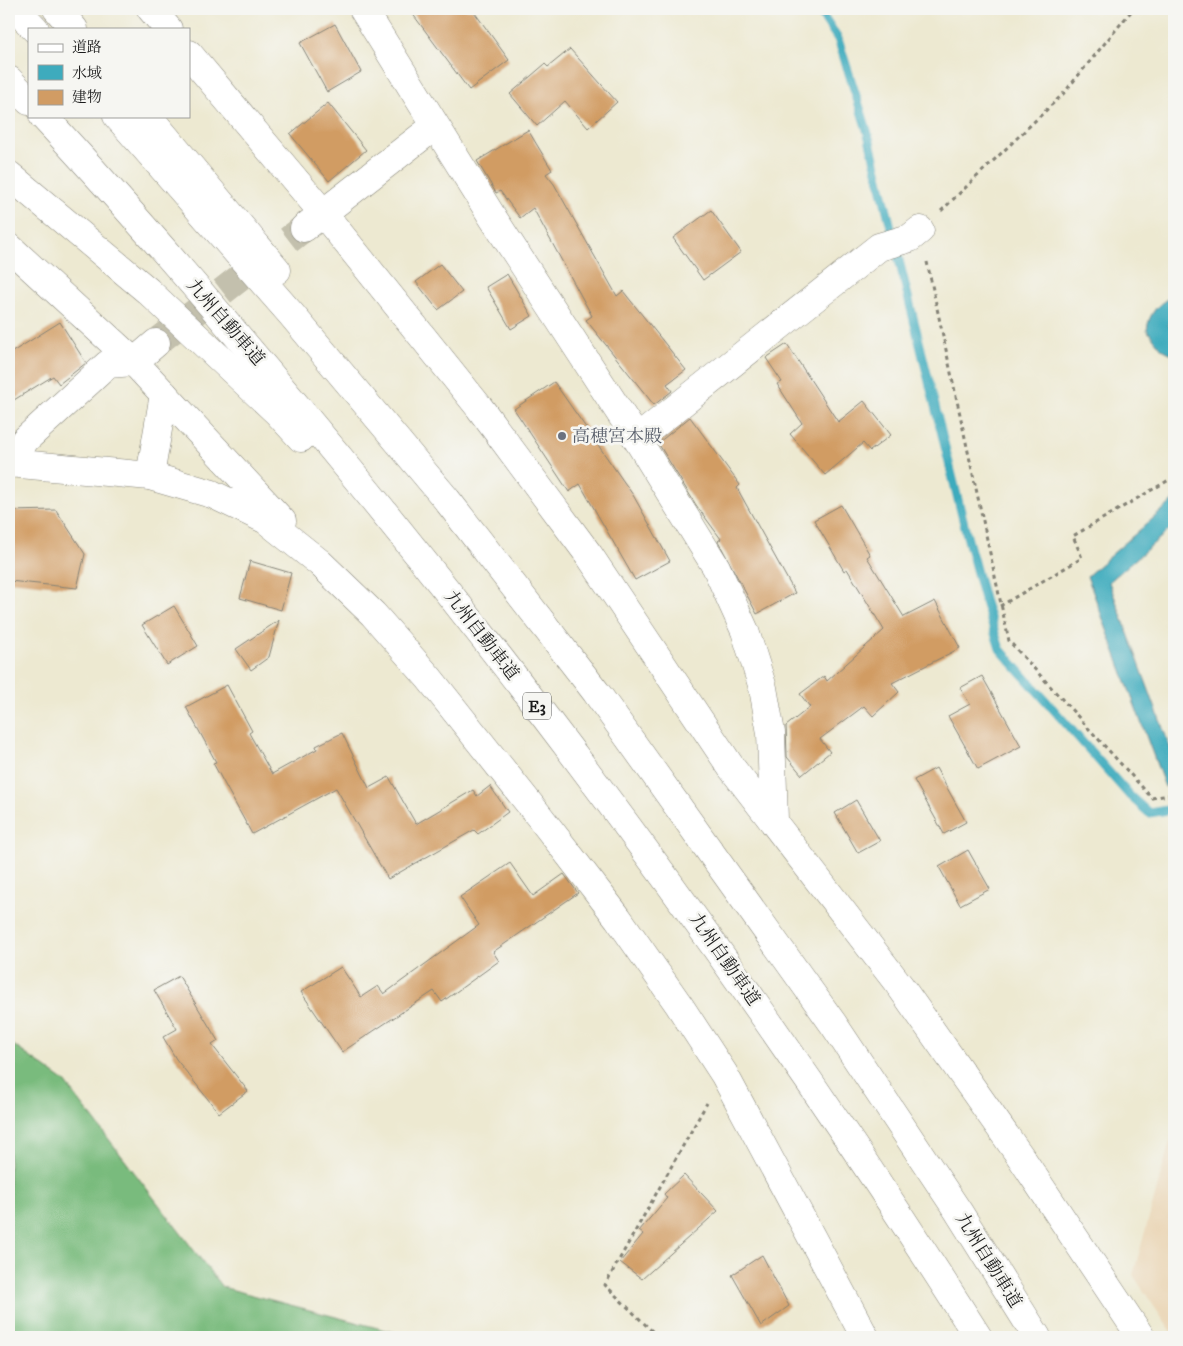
<svg xmlns="http://www.w3.org/2000/svg" width="1183" height="1346" font-family="'IM FELL DW Pica','Noto Serif JP',serif">
<rect width="100%" height="100%" fill="#f6f6f2"/>
<filter id="ink" filterUnits="userSpaceOnUse"><feTurbulence type="fractalNoise" baseFrequency=".02" numOctaves="2"/><feDisplacementMap in="SourceGraphic" scale="10" xChannelSelector="R" yChannelSelector="G"/><feConvolveMatrix kernelMatrix="1 2 1 2 8 2 1 2 1" color-interpolation-filters="sRGB"/></filter>
<filter id="wash" filterUnits="userSpaceOnUse"><feTurbulence type="fractalNoise" baseFrequency=".0096" numOctaves="4" result="noise"/><feDisplacementMap in="SourceGraphic" scale="20" xChannelSelector="R" yChannelSelector="G"/><feGaussianBlur stdDeviation="1.12" result="paint"/><feColorMatrix in="noise" values="0 0 0 0 0 0 0 0 0 0 0 0 0 0 0 0 0 1.4 0 .05"/><feComposite in="paint" operator="in"/></filter>
<g filter="url(#wash)">
<rect width="100%" height="100%" fill="#ede9d1"/>
<path fill="#ebd8ba" d="M1174,1127V1336L1133,1275Z"/>
<path fill="#79bb7d" stroke="#4a6c4c" d="M9,1042L65,1082L222,1287L412,1337H9Z"/>
<g fill="#3eabbd" stroke="#2d646c">
<path d="M1174,295V315L1168,324L1174,333V355L1162,349L1147,330C1149,312 1159,303 1174,295Z"/>
<path d="M1174,500V526L1109,582L1174,758V784L1165,787L1087,576Z"/>
</g>
<g fill="none" stroke-linecap="round" stroke-linejoin="round">
<path stroke="#3eabbd" stroke-width="9" d="M818,9L838,39L867,130L967,536L984,599L1000,649L1130,796L1149,813L1174,809"/>
</g>
<g id="blocks">
<g fill="#d19c64">
<path d="M409,9H472L509,60L469,90Z"/>
<path d="M335,24L361,72L327,92L300,43Z"/>
<path d="M570,49L617,102L588,128L565,101L537,126L510,94L545,64L548,67Z"/>
<path d="M328,103L366,150L329,181L290,134Z"/>
<path d="M528,130L552,170L546,174L554,184L617,296L623,291L686,370L667,384L672,391L654,405L586,320L592,316L533,208L520,218L500,191L496,193L477,161Z"/>
<path d="M711,210L741,252L703,280L673,238Z"/>
<path d="M440,264L462,292L438,310L416,282Z"/>
<path d="M507,274L532,316L511,329L486,287Z"/>
<path d="M60,322L86,363L59,384L53,376L9,403V354Z"/>
<path d="M787,344L838,422L864,401L891,435L870,451L863,443L825,475L790,434L802,423L777,384L782,382L766,358Z"/>
<path d="M554,382L633,495L670,561L635,580L580,484L569,492L514,409Z"/>
<path d="M690,417L740,485L737,488L795,593L757,614L718,541L721,539L696,505L658,443Z"/>
<path d="M841,505L870,555L867,557L904,617L935,601L960,648L892,683L899,692L873,716L864,706L820,739L830,752L802,775L787,757L786,726L810,707L800,694L824,676L827,681L884,630L847,569L844,571L814,520Z"/>
<path d="M56,510L85,554L77,588L9,581V511Z"/>
<path d="M250,561L291,573L281,610L240,598Z"/>
<path d="M174,606L198,646L167,665L142,625Z"/>
<path d="M279,620L269,657L251,670L236,649Z"/>
<path d="M982,676L1021,746L978,769L948,716L970,704L960,688Z"/>
<path d="M227,685L252,731L249,733L272,774L317,749L316,746L342,733L369,788L389,777L416,824L473,790L477,796L490,786L508,812L478,834L474,830L388,879L336,788L252,834L213,763L216,762L186,707Z"/>
<path d="M936,768L966,822L944,834L914,780Z"/>
<path d="M856,800L880,841L858,853L835,813Z"/>
<path d="M968,850L990,889L960,905L939,867Z"/>
<path d="M510,863L533,896L564,874L578,893L493,952L499,961L442,1002L434,991L342,1052L301,992L341,967L361,997L378,986L384,994L479,925L460,897Z"/>
<path d="M179,976L218,1041L212,1045L248,1091L219,1113L176,1059L163,1037L177,1029L154,990Z"/>
<path d="M684,1175L718,1211L642,1279L620,1262L643,1234L639,1231L667,1198L664,1194Z"/>
<path d="M762,1255L789,1306L761,1326L732,1275Z"/>
</g>
</g>
</g>
<g filter="url(#ink)">
<use href="#blocks" fill-opacity="0" stroke="#848276" stroke-width="1"/>
<g fill="none" stroke-linecap="round" stroke-linejoin="round">
<path stroke="#c3c0ad" stroke-width="28" stroke-dasharray="28 14" stroke-linecap="butt" d="M156,343L304,228"/>
<g stroke="#848276" stroke-width="29">
<g id="minor">
<path d="M151,9L168,29"/>
<path d="M363,9L493,218L637,439L716,567L745,631L763,688L771,733L774,820"/>
<path d="M189,54L323,213L479,407L589,555L731,767L900,986L1020,1156L1141,1337"/>
<path d="M304,228L435,126"/>
<path d="M9,247L134,362"/>
<path d="M156,343L134,362L282,521"/>
<path d="M637,439L879,247L910,238L920,230"/>
<path d="M9,463L150,476L212,494L266,520L320,563L373,614L429,678L539,816L618,918L679,1005L724,1074L865,1337"/>
<path d="M11,464L25,440L108,364L134,362"/>
<path d="M150,476L164,394"/>
</g>
</g>
<g stroke="#848276" stroke-width="29">
<g id="highway">
<path d="M16,9L35,29"/>
<path d="M57,9L74,29"/>
<path d="M9,80L29,101"/>
<path d="M43,116C152,233 255,355 357,479C581,753 789,1039 978,1337"/>
<path d="M117,116L291,314L447,500L596,692L834,1025L958,1211L1037,1337"/>
<path d="M148,116L277,270"/>
<path d="M9,175L148,291L277,412L301,438"/>
</g>
</g>
<g stroke="#848276" stroke-width="3" stroke-dasharray="4 4" stroke-linecap="butt">
<path d="M941,211L1063,94L1133,9"/>
<path d="M927,262L1009,641L1152,798L1174,794"/>
<path d="M1000,606L1082,558L1073,536L1174,477"/>
<path d="M658,1337L605,1285L707,1103"/>
</g>
<use href="#minor" stroke="#fff" stroke-width="28"/>
<use href="#highway" stroke="#fff" stroke-width="28"/>
</g>
</g>
<circle fill="#6b7280" stroke="#f6f6f2" stroke-width="2" cx="562" cy="436" r="5"/>
<g text-anchor="middle" stroke-width="5" stroke-linejoin="round" paint-order="stroke">
<rect fill="#f6f6f2" stroke="#5d5d5c" stroke-width="1" x="523" y="692.5" width="28" height="27" rx="4"/>
<g font-size="16" font-weight="bold" fill="#1c1c1c">
<text x="537" y="712">E3</text>
</g>
<g font-size="18" fill="#1c1c1c" stroke="#f6f6f2">
<text transform="translate(226 322) rotate(49)" y="6">九州自動車道</text>
<text transform="translate(482 635) rotate(52)" y="6">九州自動車道</text>
<text transform="translate(725 959) rotate(55)" y="6">九州自動車道</text>
<text transform="translate(989 1260) rotate(58)" y="6">九州自動車道</text>
</g>
<g font-size="18" fill="#5b616d" stroke="#f6f6f2" text-anchor="start">
<text x="572" y="442">高穂宮本殿</text>
</g>
</g>
<rect width="1183" height="1346" fill="none" stroke="#f6f6f2" stroke-width="30"/>
<rect x="28" y="28" width="162" height="90" fill="#f6f6f2" stroke="#9f9f9c"/>
<rect x="38" y="44" width="25" height="8" fill="#ffffff" stroke="#9f9f9c"/>
<text x="72" y="52" font-size="15" fill="#1c1c1c">道路</text>
<rect x="38" y="65" width="25" height="15" fill="#3eabbd" stroke="#9f9f9c"/>
<text x="72" y="78" font-size="15" fill="#1c1c1c">水域</text>
<rect x="38" y="90" width="25" height="15" fill="#d19c64" stroke="#9f9f9c"/>
<text x="72" y="102" font-size="15" fill="#1c1c1c">建物</text>
</svg>
